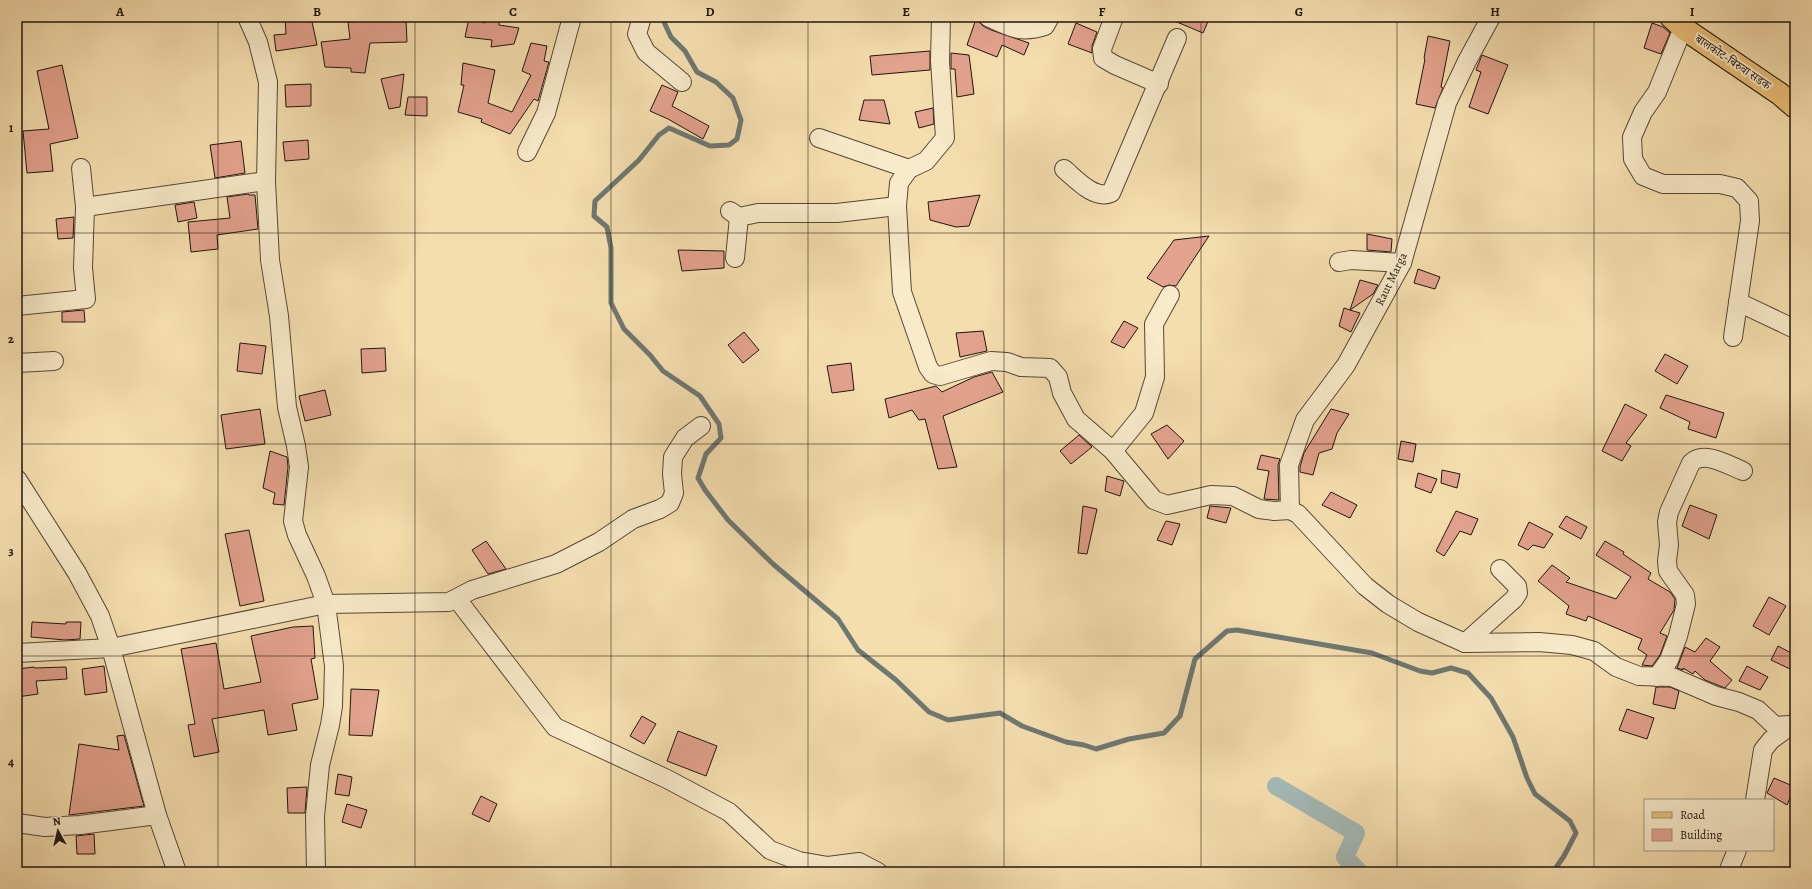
<svg xmlns="http://www.w3.org/2000/svg" width="1812" height="889" font-family="Alegreya,'Noto Serif Devanagari',serif">
<rect width="100%" height="100%" fill="#f5deae"/>
<filter id="stains"><feTurbulence type="fractalNoise" baseFrequency=".005" numOctaves="4"/><feColorMatrix values="0 0 0 0 .2 0 0 0 0 .09 0 0 0 0 .02 0 0 0 .5 -.17"/></filter>
<radialGradient id="worn" r=".72"><stop offset=".6" stop-color="#630" stop-opacity="0"/><stop offset="1" stop-color="#630" stop-opacity=".3"/></radialGradient>
<g fill="none" stroke-linecap="round" stroke-linejoin="round">
<path stroke="#6e7873" stroke-width="5" d="M665,17L663,20L671,37L685,51L697,72L716,82L733,98L741,120L737,139L729,145L710,146L669,128L659,135L639,160L595,201L594,216L607,227L611,248V303L624,329L650,355L663,371L700,396L719,424L721,438L706,454L698,478L705,490L728,520L773,564L838,619L858,650L896,680L929,712L948,720L1000,713L1022,726L1066,742L1084,745L1096,749L1129,739L1164,733L1180,716L1195,659L1227,631L1237,630L1372,653L1420,671L1432,673L1451,668L1468,673L1491,698L1513,737L1527,778L1535,794L1570,821L1576,833L1564,856L1555,869L1556,872"/>
<path stroke="#a3b9b7" stroke-width="18" d="M1276,786L1356,833L1345,857L1359,872"/>
</g>
<g fill="#e3a28d" stroke="#1e160e">
<path d="M285,17H311L317,45L276,51L274,35L286,34Z"/>
<path d="M486,17H499V25L519,28L514,44L491,47L492,40L465,37L469,18L485,23Z"/>
<path d="M1165,17H1210L1203,33Z"/>
<path d="M406,19L407,42L370,43L365,73L351,72V68L325,67L321,42L350,39L348,22Z"/>
<path d="M976,19L983,26L991,30L1029,43L1024,55L1002,45L997,57L967,45Z"/>
<path d="M1076,23L1097,32L1092,46V53L1068,44Z"/>
<path d="M1652,23L1663,27L1670,33L1661,54L1644,48Z"/>
<path d="M1428,36L1450,41L1441,87L1443,88L1435,108L1416,104L1425,59L1424,58Z"/>
<path d="M531,43L547,46L544,61L549,62L538,101L534,99L510,134L481,122L482,119L458,112L464,85H461L463,63L495,70L488,103L512,112L531,75L522,71Z"/>
<path d="M930,51V70L872,75L870,56Z"/>
<path d="M951,53L969,55L974,94L957,97L955,69H951Z"/>
<path d="M1482,55L1508,65L1488,114L1469,107L1481,72L1476,70Z"/>
<path d="M62,65L78,138L50,144L53,171L27,173L23,131L49,129L37,71Z"/>
<path d="M404,74L400,107L389,109L381,79Z"/>
<path d="M311,84V106L286,107L285,85Z"/>
<path d="M662,85L678,92L672,106L709,126L703,139L668,119L650,111Z"/>
<path d="M408,97H427V116L405,115Z"/>
<path d="M864,100H884L890,124L859,120Z"/>
<path d="M933,108L934,124L919,128L915,112Z"/>
<path d="M308,140L309,159L285,161L283,142Z"/>
<path d="M241,141L245,173L215,178L210,145Z"/>
<path d="M248,194L249,195H255L258,229L217,235L218,249L191,252L188,222L230,218L227,197Z"/>
<path d="M980,195L969,226L956,227L930,220L928,202Z"/>
<path d="M194,202L197,218L178,222L175,205Z"/>
<path d="M74,217L73,238L58,239L56,219Z"/>
<path d="M1367,234L1392,239L1391,252L1367,250Z"/>
<path d="M1209,236L1176,286L1169,285L1163,287L1147,278L1174,240Z"/>
<path d="M678,250L724,251V268L682,271Z"/>
<path d="M1418,269L1440,277L1435,289L1414,283Z"/>
<path d="M1360,280L1378,285L1373,294L1350,310L1360,313L1351,332L1339,326L1344,308L1350,310Z"/>
<path d="M84,310L85,322H62V312Z"/>
<path d="M1124,321L1138,328L1124,348L1111,342Z"/>
<path d="M983,331L987,351L960,357L956,333Z"/>
<path d="M744,332L759,350L743,363L728,345Z"/>
<path d="M240,343L266,346L262,374L237,371Z"/>
<path d="M385,348L386,371L362,373L361,349Z"/>
<path d="M1665,354L1688,366L1677,384L1655,371Z"/>
<path d="M851,363L854,390L832,393L827,366Z"/>
<path d="M992,372L1003,392L943,416L957,467L938,469L925,419L919,420L912,410L889,418L885,399L936,386L942,392L974,377Z"/>
<path d="M325,390L331,415L305,421L299,396Z"/>
<path d="M1666,395L1724,413L1716,438L1688,429L1690,422L1660,408Z"/>
<path d="M1625,404L1647,415L1626,443L1631,446L1622,461L1602,451Z"/>
<path d="M260,409L265,444L226,449L221,415Z"/>
<path d="M1331,409L1349,414L1337,433L1332,449L1319,453L1313,475L1300,472V467L1304,453Z"/>
<path d="M1167,425L1184,441L1168,459L1151,434Z"/>
<path d="M1079,435L1092,447L1071,464L1060,451Z"/>
<path d="M1401,441L1416,444L1413,462L1398,459Z"/>
<path d="M270,451L287,457L288,467L284,505L273,504L275,493L263,488Z"/>
<path d="M1261,455L1280,459L1278,465L1279,500L1264,499L1269,471L1257,469Z"/>
<path d="M1442,470L1460,474L1457,488L1441,483Z"/>
<path d="M1418,473L1437,479L1431,493L1415,487Z"/>
<path d="M1107,476L1124,481L1120,496L1105,491Z"/>
<path d="M1331,492L1357,505L1350,518L1322,505Z"/>
<path d="M1690,505L1717,515L1709,539L1682,526Z"/>
<path d="M1083,506L1097,509L1087,554L1078,553Z"/>
<path d="M1210,506L1231,508L1226,523L1207,518Z"/>
<path d="M1456,511L1478,519L1471,535L1460,531L1444,556L1436,551Z"/>
<path d="M1566,516L1587,527L1581,539L1559,527Z"/>
<path d="M1166,521L1180,524L1172,545L1157,540Z"/>
<path d="M1529,522L1553,534L1544,548L1533,545L1528,550L1518,545Z"/>
<path d="M249,530L264,601L240,606L225,534Z"/>
<path d="M486,541L506,569L488,574L472,550Z"/>
<path d="M1605,541L1624,552L1623,554L1651,573L1648,579L1670,592L1675,599L1674,610L1660,633L1667,636L1660,655L1652,666L1642,665L1647,655L1638,649L1642,639L1588,616L1586,621L1566,614L1569,606L1538,581L1552,565L1570,578L1566,582L1616,599L1631,577L1596,555Z"/>
<path d="M1769,597L1786,606L1769,635L1753,626Z"/>
<path d="M32,622L66,624V622H81L80,639L65,640L31,637Z"/>
<path d="M313,626L315,658L311,659L318,699L292,704L297,730L268,735L264,710L212,719L219,752L194,757L188,725L195,724L181,649L216,643L224,689L261,682L251,636L293,627Z"/>
<path d="M1706,638L1720,647L1710,661L1732,680L1725,688L1705,680L1695,671L1693,674L1683,668V670L1677,668L1685,647L1695,652Z"/>
<path d="M1778,646L1795,655V660L1790,669L1771,660Z"/>
<path d="M104,666L107,692L85,695L82,669Z"/>
<path d="M1747,666L1768,677L1760,690L1739,681Z"/>
<path d="M34,667V668L66,667L67,679L36,681L38,694L17,697V669Z"/>
<path d="M1656,687H1670L1679,691L1675,709L1653,704Z"/>
<path d="M351,689L379,690L372,736L349,735Z"/>
<path d="M1627,709L1654,718L1647,739L1619,730Z"/>
<path d="M642,716L656,724L644,744L630,736Z"/>
<path d="M678,731L717,746L706,776L667,761Z"/>
<path d="M124,735L144,806L69,815L79,744L119,750L117,736Z"/>
<path d="M338,774L352,777L349,796L335,794Z"/>
<path d="M1774,778L1795,787L1787,805L1767,793Z"/>
<path d="M307,787L305,813H288L287,788Z"/>
<path d="M481,796L497,804L489,822L472,814Z"/>
<path d="M347,804L367,810L361,828L342,822Z"/>
<path d="M94,834L95,854H77L76,836Z"/>
</g>
<g fill="none" stroke-linecap="round" stroke-linejoin="round">
<g stroke="#544836" stroke-width="20">
<g id="minor">
<path d="M247,17L258,42L268,82L266,181L270,260L279,316L287,407L296,446L299,467L293,521L297,535L316,576L326,604L334,666L333,706L330,725L320,765L315,816L316,872"/>
<path d="M642,17L637,34L646,52L682,82"/>
<path d="M941,17L940,61L945,138L926,161L909,169L899,183L897,206L902,292L928,367L933,374L940,376L991,361L1007,362L1021,367L1050,368L1058,377L1062,393L1076,419L1113,451L1154,500L1167,505L1211,495L1233,496L1259,509L1274,511L1290,510L1298,514L1365,586L1388,604L1418,622L1465,643L1539,642L1572,645L1594,651L1616,667L1639,676L1672,677L1716,696L1739,702L1758,710L1775,726L1790,725"/>
<path d="M988,17C1010,27 1020,34 1045,26L1050,17"/>
<path d="M1114,17L1102,49L1103,58L1115,65L1159,84"/>
<path d="M1683,28L1657,92L1643,112L1632,137L1633,159L1643,176L1663,184H1720L1737,188L1749,201L1750,221L1733,337"/>
<path d="M819,138L909,169"/>
<path d="M527,152L546,113L572,17"/>
<path d="M81,168L85,207"/>
<path d="M1064,169C1076,179 1094,200 1111,193L1177,38"/>
<path d="M730,211L739,217L758,213H837L897,206"/>
<path d="M735,258L739,217"/>
<path d="M1339,262L1351,260L1402,263"/>
<path d="M1738,302L1795,329"/>
<path d="M17,306L86,299L83,268L85,207L266,181"/>
<path d="M17,363L54,361"/>
<path d="M1113,451L1144,413L1155,377L1154,324L1170,295"/>
<path d="M17,479L77,573L100,616L111,648L157,815L177,872"/>
<path d="M1290,510L1289,465L1305,420L1346,365L1402,263L1447,103L1467,61L1491,17"/>
<path d="M457,599L555,727L667,779L729,812L770,850L799,861L828,866L859,862L878,872"/>
<path d="M1465,643L1514,599L1518,593L1517,586L1500,569"/>
<path d="M17,653L111,648L326,604L449,602L472,590L556,564L599,542L633,519L660,509L670,503L674,493L672,474L673,457L685,438L701,426"/>
<path d="M1657,677L1669,660L1678,636L1686,604L1685,595L1668,571L1667,561L1669,545L1667,522L1669,512L1691,463C1704,450 1728,465 1743,471"/>
<path d="M1755,800L1763,750L1771,740L1793,724"/>
<path d="M17,823L45,827L80,825L157,815"/>
<path d="M1728,872L1737,850"/>
</g>
</g>
<g stroke="#1e160e" stroke-width="24">
<path id="major" d="M1671,17L1683,28L1780,94L1795,107"/>
</g>
<use href="#minor" stroke="#f8eaca" stroke-width="18"/>
<use href="#major" stroke="#eabf77" stroke-width="22"/>
</g>
<path fill="none" stroke="#1e160e" stroke-width="1" stroke-opacity="0.55" d="M218,17V872M415,17V872M611,17V872M808,17V872M1004,17V872M1201,17V872M1397,17V872M1594,17V872M17,233H1795M17,444H1795M17,656H1795"/>
<g text-anchor="middle" stroke-width="4" stroke-linejoin="round" paint-order="stroke">
<g font-size="12" fill="#1e160e" stroke="#f8eaca">
<text transform="translate(1733 62) rotate(34)" y="4">बालकोट-बिरुवा सडक</text>
<text transform="translate(1391 279) rotate(-64)" y="4">Raut Marga</text>
</g>
</g>
<rect width="1812" height="889" fill="none" stroke="#f5deae" stroke-width="44"/>
<rect x="1644" y="799" width="130" height="52" fill="#f8eaca" stroke="#a1957f"/>
<rect x="1652" y="812" width="20" height="6" fill="#eabf77" stroke="#a1957f"/>
<text x="1680" y="819" font-size="12" fill="#1e160e">Road</text>
<rect x="1652" y="829" width="20" height="12" fill="#e3a28d" stroke="#a1957f"/>
<text x="1680" y="839" font-size="12" fill="#1e160e">Building</text>
<g transform="translate(58 831) rotate(352)" stroke="#f8eaca" stroke-width="3" paint-order="stroke">
<path d="M0-3L7 15L0 10L-7 15Z" fill="#1e160e"/>
<text y="-6" font-size="11" font-weight="bold" text-anchor="middle" fill="#1e160e">N</text>
</g>
<rect x="22" y="22" width="1768" height="845" fill="none" stroke="#1e160e" stroke-width="1.5"/>
<g font-size="13" text-anchor="middle" font-weight="bold" fill="#1e160e">
<text x="120" y="16">A</text>
<text x="317" y="16">B</text>
<text x="513" y="16">C</text>
<text x="710" y="16">D</text>
<text x="906" y="16">E</text>
<text x="1102" y="16">F</text>
<text x="1299" y="16">G</text>
<text x="1495" y="16">H</text>
<text x="1692" y="16">I</text>
<text x="11" y="132">1</text>
<text x="11" y="343">2</text>
<text x="11" y="555">3</text>
<text x="11" y="766">4</text>
</g>
<rect width="100%" height="100%" filter="url(#stains)"/>
<rect width="100%" height="100%" fill="url(#worn)"/>
</svg>
